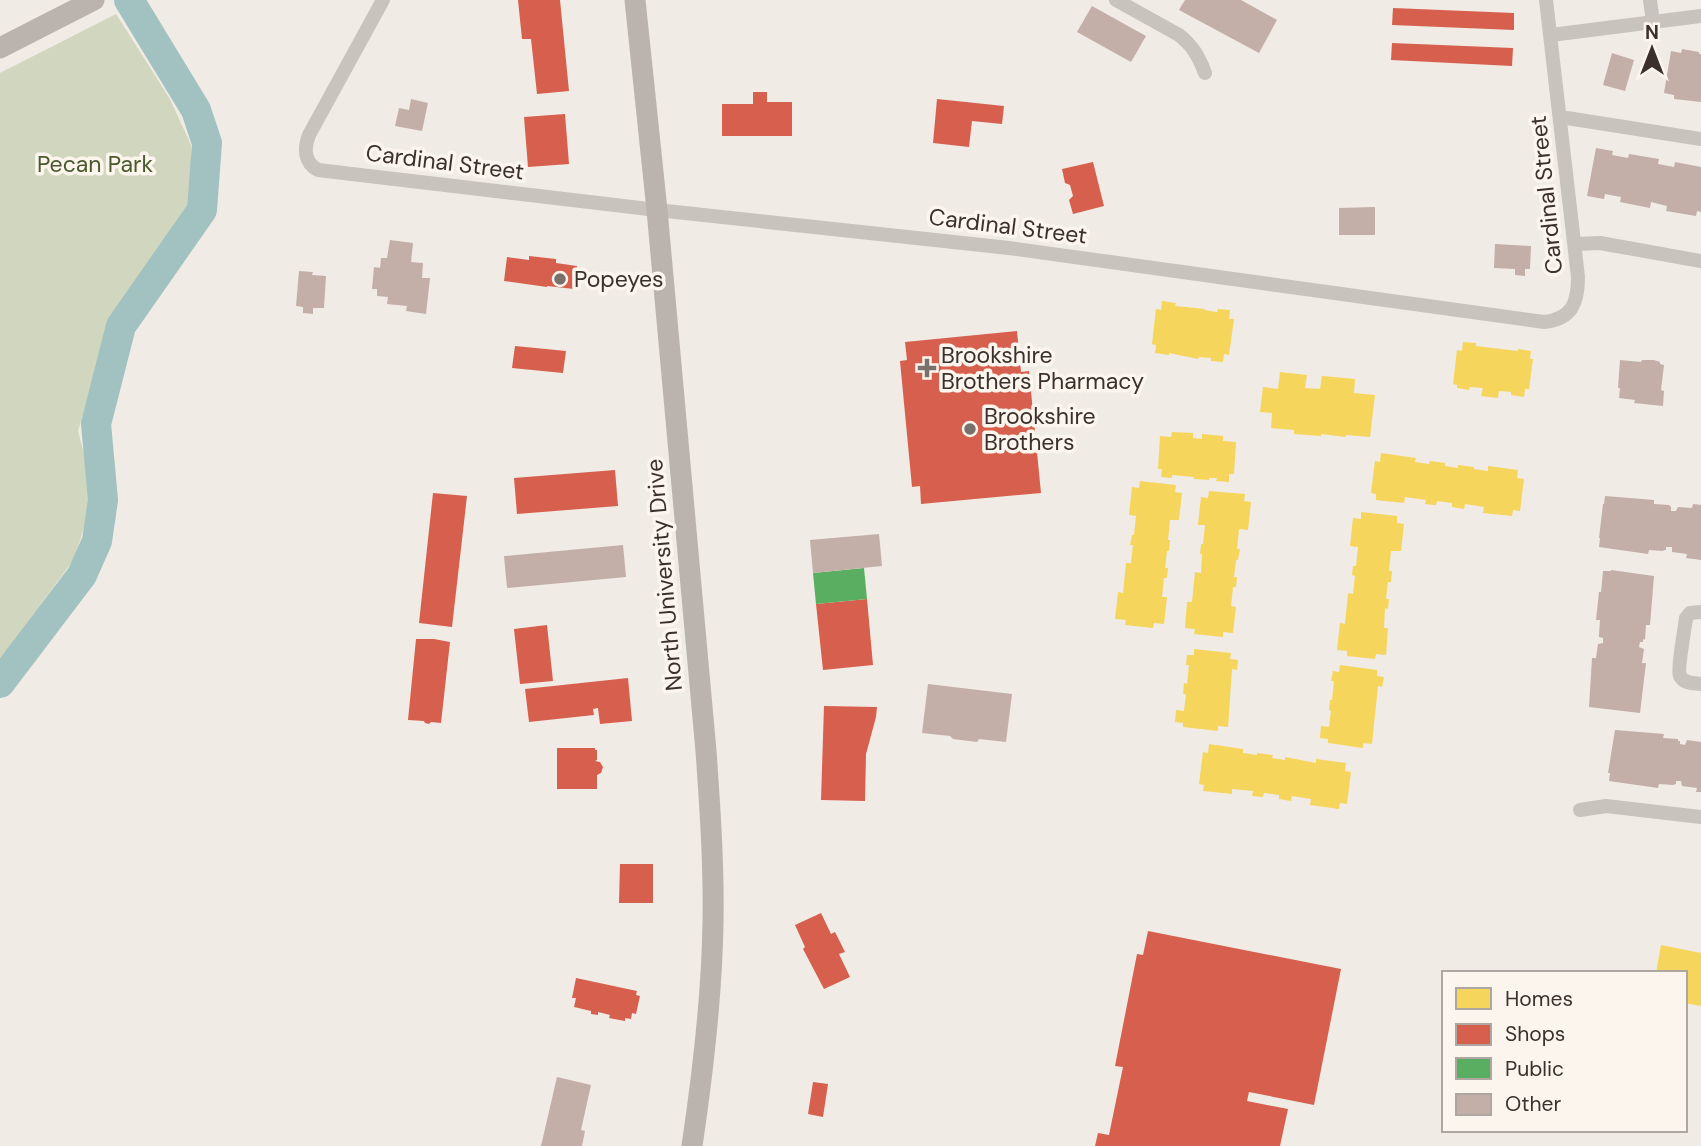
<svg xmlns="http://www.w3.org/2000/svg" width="1701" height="1146" font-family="'DM Sans',sans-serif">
<rect width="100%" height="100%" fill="#f0ebe5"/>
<path fill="#d1d6bf" d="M116,14L170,99L191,145V198L187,218L112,321L78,431L91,481L88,515L74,559L5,653L0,665V73Z"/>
<g fill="#f6d55c">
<path d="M1162,301L1176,303L1175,306L1205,309L1204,310L1217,312L1218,309L1230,310L1229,319H1234L1229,355L1224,354L1223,362L1211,361V358L1199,357L1198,359L1169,353V355L1155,353L1156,345L1152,344L1156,309L1161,310Z"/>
<path d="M1463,342L1476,343V346L1518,351V349L1531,351L1530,359H1533L1529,389H1525L1524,397L1511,395V392L1499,391L1498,398L1481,396L1483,388L1470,387L1469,390L1457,388V385L1453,384L1457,350L1462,351Z"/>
<path d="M1280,372L1307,375L1305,388L1320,389L1322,376L1355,379L1354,393L1375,395L1370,437L1346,435V437L1321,434V436L1294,434V430L1271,428L1272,413L1260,412L1263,387L1278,389Z"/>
<path d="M1172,432L1193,433V438L1202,439V434L1223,436V441L1236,442L1234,474H1229V482L1216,481L1217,478H1209V480L1194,479V477L1172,475V478L1161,477L1162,469H1158L1160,436L1171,437Z"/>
<path d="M1381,453L1416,458L1415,462L1429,464L1430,461L1445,463V466L1458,468V465L1474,467V469L1488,471V466L1518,470L1517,478L1524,479L1520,511L1513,510L1512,516L1483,513L1484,507L1465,504L1464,509L1452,507V503L1437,501L1436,505L1425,504L1426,500L1405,497L1404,503L1376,500V494L1371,493L1375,461L1380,462Z"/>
<path d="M1140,481L1176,485L1175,492L1182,493L1179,520H1170L1168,540H1170L1169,551H1167L1165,568H1168L1167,578H1164L1162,597H1167L1164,624L1154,623L1153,628L1125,625L1126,620L1115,619L1118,592L1123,593L1126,563H1131L1133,545H1130L1132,535H1134L1136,516L1129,515L1132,487L1139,488Z"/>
<path d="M1209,491L1245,494L1244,501L1251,502L1248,530L1239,529L1237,549H1240L1238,560H1236L1234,577H1237L1236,587H1233L1231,606L1236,607L1233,633L1223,632V637L1194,634L1195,629L1185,628L1187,602H1192L1195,572L1201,573L1202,554H1200L1201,544H1203L1205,525H1198L1201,497L1208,498Z"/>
<path d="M1361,512L1397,516V523L1404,524L1401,551H1391L1389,571H1392L1391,582H1388L1386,599H1389L1388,609L1385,608L1384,628H1388L1386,655L1376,654L1375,659L1347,656V651L1337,650L1340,623L1345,624L1348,593L1353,594L1355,576L1352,575L1353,566H1356L1358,547L1350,546L1353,518L1361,519Z"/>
<path d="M1194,649L1231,653L1230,659L1238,660L1237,670L1232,669L1228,727L1218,726V731L1183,727V723L1175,722L1176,710L1184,711L1186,694H1183L1184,683L1187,684L1189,665H1186L1187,655H1194Z"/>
<path d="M1340,665L1377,670V676L1384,677L1382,687L1378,686L1372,744L1363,743V748L1328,743V739L1320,738L1321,726L1329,727L1331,711L1329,710L1330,700H1332L1334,681H1331L1333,671L1339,672Z"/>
<path d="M1209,744L1243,749V753L1257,755V753L1273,755L1272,758L1285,760V757L1316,763V759L1346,763L1345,771L1351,772L1347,804L1340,803L1339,809L1310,805L1311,799L1292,796L1291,801L1279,799V795L1264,793L1263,797L1252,796L1253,791L1232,789V794L1203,791L1204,785L1199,784L1203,752L1208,753Z"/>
<path d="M1661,945L1701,953V1006L1685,1003V973H1656Z"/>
</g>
<g fill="#d6604d">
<path d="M518,0H560L569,91L537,94L531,39H522Z"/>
<path d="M1393,8L1514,13V30L1392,25Z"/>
<path d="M1392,43L1513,48L1512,66L1391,60Z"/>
<path d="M753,92H767V102H792V136H722V104H753Z"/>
<path d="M937,99L1004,106L1002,124L972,121L969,147L933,143Z"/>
<path d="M565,114L569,164L528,167L524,117Z"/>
<path d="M1093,162L1104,206L1073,214L1069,200L1073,196L1070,185L1065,183L1062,169Z"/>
<path d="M529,256L556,259V263L577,266L574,289L547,286V287L504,281L507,257L529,260Z"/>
<path d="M1017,331L1021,372L1029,371L1041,493L921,504L920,486L912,487L900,361L907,360L905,342Z"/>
<path d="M515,346L566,351L563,373L512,368Z"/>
<path d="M615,470L618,506L517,514L514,478Z"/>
<path d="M433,493L467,496L452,627L419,623Z"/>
<path d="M867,599L873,665L823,670L816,604Z"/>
<path d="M547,625L553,681L520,684L514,629Z"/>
<path d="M416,639H434L450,642L441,723L431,722L429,724L425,723L424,721L408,720Z"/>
<path d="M628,678L632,721L600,724L598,708L593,709L594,715L529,722L525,689Z"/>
<path d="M824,706L877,707L876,717L866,754L865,801L821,800Z"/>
<path d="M557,748H595V750H597V760L595,761L600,762L603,767L601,773L597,775V789H557Z"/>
<path d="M620,864H653V903H619Z"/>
<path d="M821,913L831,934L835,932L845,952L839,954L850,977L824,989L803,949L805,947L795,925Z"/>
<path d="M1148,931L1341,969L1314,1105L1249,1092L1247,1101L1288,1109L1280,1146H1095L1098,1133L1109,1135L1123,1067L1115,1066L1137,954L1143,955Z"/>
<path d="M576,978L637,991L636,995L640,996L636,1014L632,1013L631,1019L625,1018V1021L609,1018L610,1015L598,1012V1015L591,1014V1011L574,1007L576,998H572Z"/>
<path d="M813,1082L828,1084L823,1117L808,1114Z"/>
</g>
<path fill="#5aae61" d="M864,568L867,599L816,604L813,573Z"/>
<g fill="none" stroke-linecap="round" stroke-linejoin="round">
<path stroke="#a1c2c1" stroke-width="30" d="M0,683L82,575L97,541L103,500L96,424L121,326L202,210L207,143L196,110L129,0"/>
</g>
<g fill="#c3afa7">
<path d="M1185,0H1241L1277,20L1259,53L1179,10Z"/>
<path d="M1092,6L1146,36L1131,62L1077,32Z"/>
<path d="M1682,49L1699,52V54H1701V102L1674,99V95L1664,93L1671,51L1681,53Z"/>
<path d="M1612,53L1634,60L1625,91L1603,85Z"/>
<path d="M411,99L428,103L422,131L395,126L399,108L409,110Z"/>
<path d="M1596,148L1613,151L1612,155L1628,158L1629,154L1659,159L1658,164L1674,167L1675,162L1701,167V212L1697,211L1696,216L1666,211L1667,206L1651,202L1650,208L1620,202L1621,197L1605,194L1604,199L1587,196Z"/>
<path d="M1375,207V235H1339V208Z"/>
<path d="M390,240L413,243L411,262L423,263L422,278H430L426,314L406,311L407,306L387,304L388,297L377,296V289H372L374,267L380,268L381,258H387Z"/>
<path d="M1495,244L1531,246L1530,269H1525V276L1515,275V269L1494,268Z"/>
<path d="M299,271L313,272L312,275L326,276L324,308H313V314L303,313V307L296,306Z"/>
<path d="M1620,360L1641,362L1642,360H1654L1660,362V364L1664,365L1661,390L1664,391L1663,406L1634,403L1635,400L1619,398L1620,388H1618Z"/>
<path d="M1605,496L1654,500V504L1669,505L1671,507V511H1676L1678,507L1692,508L1693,504L1701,505V560L1686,558L1687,554L1672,552V547H1666V550H1664L1663,551L1649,550L1648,554L1599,547L1600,538H1599L1603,504H1604Z"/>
<path d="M879,534L882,566L813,573L810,540Z"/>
<path d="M623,545L626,577L507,588L504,556Z"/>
<path d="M1611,570L1654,576L1650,625H1646L1645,640L1643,639V642H1640L1639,647L1644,649L1642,663H1646L1640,713L1589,707L1592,658H1596L1598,644L1603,643V638L1599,637V635L1600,620H1596L1599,592H1601L1603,571H1611Z"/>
<path d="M928,684L1012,694L1006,742L979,739L977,742L953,739L950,736L922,733Z"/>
<path d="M1615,730L1664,734L1663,738L1678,739V741H1680V744L1685,745L1687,740L1701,742V792H1696L1697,788L1682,786L1681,781H1676V784L1673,785L1659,784L1658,788L1609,781L1610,773H1608Z"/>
<path d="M557,1077L591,1085L581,1130L585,1131L582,1146H541Z"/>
</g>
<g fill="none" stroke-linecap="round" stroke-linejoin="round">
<g stroke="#c9c3be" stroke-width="14">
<path d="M383,0L309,135C304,148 304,163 318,170L657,210L1009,248L1544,322C1572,319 1578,303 1578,277L1546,0"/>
<path d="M1116,0L1179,35C1193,46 1199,57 1205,73"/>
<path d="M1650,0L1653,22"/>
<path d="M1551,35L1701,16"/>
<path d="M1560,118H1567L1701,139"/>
<path d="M1575,244L1600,243L1701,261"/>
<path d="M1701,612L1690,613L1686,618C1685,628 1677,669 1680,676C1684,684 1694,683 1701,684"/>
<path d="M1580,810L1606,806L1701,817"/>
</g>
<g stroke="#bab3ae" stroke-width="21">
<path d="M635,0L657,210L706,751C710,808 714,865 713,922C712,997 703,1072 692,1146"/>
<path d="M0,48L94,0"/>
</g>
</g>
<g fill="#7a716c" stroke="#fbf5ee" stroke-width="2.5">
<circle cx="560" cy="279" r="7"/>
<path d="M923.5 357.5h7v7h7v7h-7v7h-7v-7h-7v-7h7z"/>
<circle cx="970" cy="429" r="7"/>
</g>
<g text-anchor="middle" stroke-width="7" stroke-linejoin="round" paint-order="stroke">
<g font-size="23" fill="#3b302b" stroke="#fbf5ee">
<text transform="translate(445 162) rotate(7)" y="8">Cardinal Street</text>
<text transform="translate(1546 195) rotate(-96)" y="8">Cardinal Street</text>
<text transform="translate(1008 226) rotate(7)" y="8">Cardinal Street</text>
<text transform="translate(664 575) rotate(-95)" y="8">North University Drive</text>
</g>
<g font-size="23" fill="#4a5a2e" stroke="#fbf5ee">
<text x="95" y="172">Pecan Park</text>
</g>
<g font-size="23" fill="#3b302b" stroke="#fbf5ee" text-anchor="start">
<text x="574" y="287">Popeyes</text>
<text x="941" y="363">Brookshire<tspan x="941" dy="26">Brothers Pharmacy</tspan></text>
<text x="984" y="424">Brookshire<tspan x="984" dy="26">Brothers</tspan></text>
</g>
</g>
<rect x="1442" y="971" width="245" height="161" fill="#fbf5ee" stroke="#aea6a0" stroke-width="2"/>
<rect x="1456" y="988" width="35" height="21" fill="#f6d55c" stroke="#aea6a0" stroke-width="2"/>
<text x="1505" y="1006" font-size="21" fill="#3b302b">Homes</text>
<rect x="1456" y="1024" width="35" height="21" fill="#d6604d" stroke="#aea6a0" stroke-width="2"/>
<text x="1505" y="1041" font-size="21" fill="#3b302b">Shops</text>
<rect x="1456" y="1058" width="35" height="21" fill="#5aae61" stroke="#aea6a0" stroke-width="2"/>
<text x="1505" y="1076" font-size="21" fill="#3b302b">Public</text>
<rect x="1456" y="1094" width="35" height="21" fill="#c3afa7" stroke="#aea6a0" stroke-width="2"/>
<text x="1505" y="1111" font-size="21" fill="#3b302b">Other</text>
<g transform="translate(1652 49)" stroke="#fbf5ee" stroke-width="5" paint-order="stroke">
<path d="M0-5L12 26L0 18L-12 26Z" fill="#3b302b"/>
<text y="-10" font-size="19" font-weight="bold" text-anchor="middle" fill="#3b302b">N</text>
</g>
</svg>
